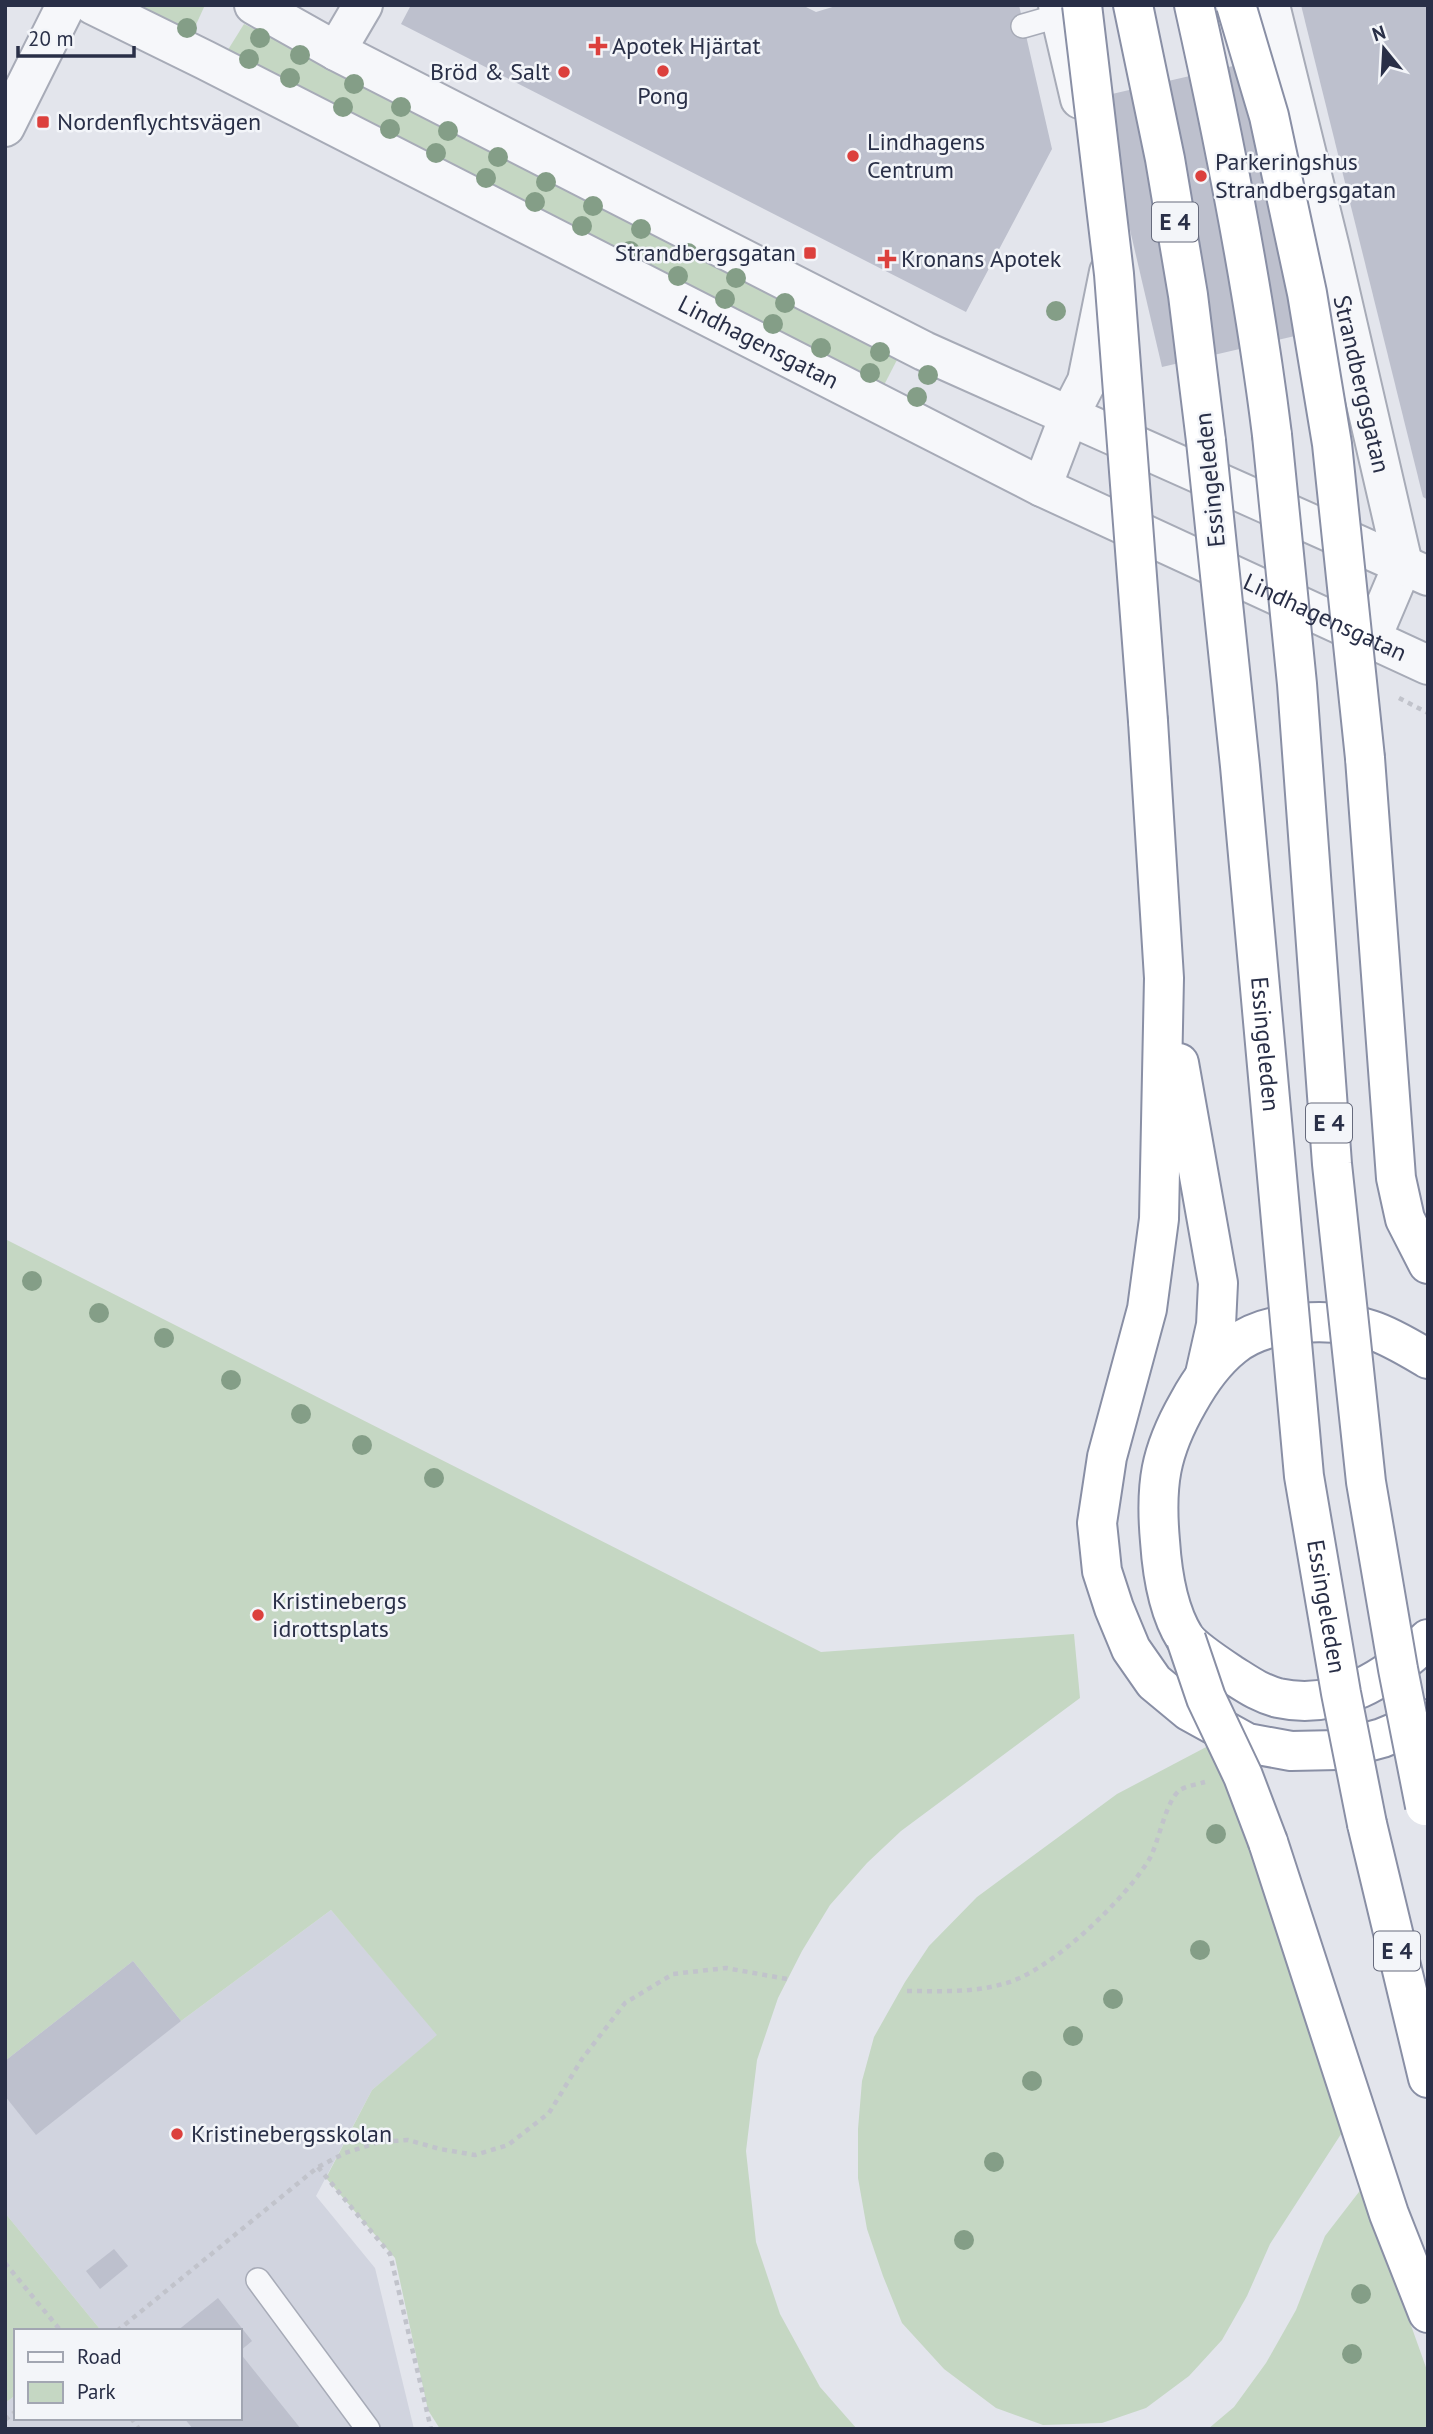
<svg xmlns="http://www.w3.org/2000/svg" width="1433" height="2434" font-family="'PT Sans',sans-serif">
<rect width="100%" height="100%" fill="#e3e5ec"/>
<path fill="#d1d4df" d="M331,1910L438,2035L372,2090L316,2196L375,2268L414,2429H5V2403L16,2395V2418H240V2331H96L99,2328L5,2213V2061L133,1961L181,2021Z"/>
<g fill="#c5d7c3">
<path d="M119,5H205L189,40Z"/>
<path d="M244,24L899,356L883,387L226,53Z"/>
<path d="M5,1239L821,1652L1074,1634L1080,1698L901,1831L867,1863L830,1905L802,1951L778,1998L757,2060L746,2151L756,2242L780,2314L820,2387L857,2429H440L428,2410L395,2258L326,2178L372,2090L437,2035L331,1910L181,2021L133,1961L5,2061Z"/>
<path d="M1210,1745L1237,1803L1343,2131L1270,2244L1247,2296L1222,2340L1189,2376L1146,2408L1102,2423L1043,2425L996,2408L944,2369L902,2323L883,2276L867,2229L858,2178V2129L862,2081L874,2037L905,1982L929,1946L977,1897L1117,1794Z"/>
<path d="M1362,2188L1428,2373V2429H1208L1234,2407L1266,2363L1296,2310L1325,2236Z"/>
<path d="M5,2213L99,2328L96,2331H16V2395L5,2403Z"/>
</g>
<g fill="#bdc0cd">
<path d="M411,5H802L816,12L839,5H1019L1052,149L966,312L401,24Z"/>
<path d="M1301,5H1428V500L1423,497Z"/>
<path d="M1259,60L1321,330L1162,367L1099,97Z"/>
<path d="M133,1961L181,2021L36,2135L5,2096V2061Z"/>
<path d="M114,2249L128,2266L100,2289L86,2271Z"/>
<path d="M218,2298L252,2341L240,2351V2331H177Z"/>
<path d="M240,2353L301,2429H193L184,2418H240Z"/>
</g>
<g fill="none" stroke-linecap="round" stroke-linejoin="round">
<g stroke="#a7abb7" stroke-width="26">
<g id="service">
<path d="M1023,26L1072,12"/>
<path d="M258,2280L368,2429"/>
</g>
</g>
<g stroke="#a7abb7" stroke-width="42">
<g id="minor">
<path d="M1058,5L1080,99"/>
<path id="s1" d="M1270,5L1330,248L1403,564L1372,637"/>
<path d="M336,51L363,5"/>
<path d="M5,127L66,5"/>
<path d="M1042,487L1069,416L1087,381L1109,272"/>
</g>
</g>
<g stroke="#a7abb7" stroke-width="42">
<g id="tertiary">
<path id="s2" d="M93,5L205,60L1042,487L1428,665"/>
<path d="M254,5L336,51L924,351L1428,576"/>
</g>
</g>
<g stroke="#898fa5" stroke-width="42">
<g id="motorway">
<path d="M1133,5L1165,159L1188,295L1206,441"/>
<path d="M1194,5C1226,148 1254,290 1272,435"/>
<path d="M1148,721L1164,978L1159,1219L1147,1309L1107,1457L1097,1523L1102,1571L1114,1608L1131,1649L1154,1682L1189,1711L1247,1743L1291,1751L1338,1750L1382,1738L1428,1719"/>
<path d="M1365,758L1396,1178L1405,1219L1428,1264"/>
<path d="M1179,1063L1218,1283L1216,1325L1205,1374"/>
<path d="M1428,1359C1411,1349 1390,1336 1371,1330C1332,1317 1267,1319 1233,1346C1213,1362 1200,1381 1188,1403C1160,1452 1155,1485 1160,1541C1162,1571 1168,1611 1185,1638C1193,1649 1219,1666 1231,1674C1247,1684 1259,1693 1278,1698C1337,1711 1387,1679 1428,1639"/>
<path d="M1367,1824L1428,2078"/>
<path d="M1268,1842L1389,2214L1428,2313"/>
</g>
</g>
<g stroke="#c1c3cb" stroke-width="4.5" stroke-dasharray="5 5" stroke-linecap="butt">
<path d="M1399,698L1428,713"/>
<path d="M907,1991C939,1991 971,1993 1003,1984C1049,1973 1126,1899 1150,1858C1159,1841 1166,1800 1180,1790C1186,1786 1198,1784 1205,1782"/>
<path d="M318,2167L390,2254L431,2429"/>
<path d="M5,2263L61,2331"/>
<path d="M117,2331L318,2167L345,2153L379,2142L408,2140L440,2149L475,2155L508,2145L549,2113L582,2059L625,2003L673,1974L726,1968L787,1979"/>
<path d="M131,2418L139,2429"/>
<path d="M5,2420L16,2411"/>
</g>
<use href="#service" stroke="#f6f7fa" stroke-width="23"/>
<use href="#minor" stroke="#f6f7fa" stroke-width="38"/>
<use href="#tertiary" stroke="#f6f7fa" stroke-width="38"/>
<use href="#motorway" stroke="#fff" stroke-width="38"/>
<g stroke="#898fa5" stroke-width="42" stroke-linecap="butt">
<g id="motorway-bridge">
<path d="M1082,5L1114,274L1148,721"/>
<path d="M1236,5L1269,116L1307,293L1332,444L1365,758"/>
<path d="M1272,435L1297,684L1332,1164L1366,1482L1398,1669L1425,1806"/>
<path id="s3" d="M1206,441L1240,766L1304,1476L1341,1693L1367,1824"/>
<path d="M1186,1639L1206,1698L1243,1776L1268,1842"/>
</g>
</g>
<use href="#motorway-bridge" stroke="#fff" stroke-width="38"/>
</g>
<g fill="#849e87">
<circle cx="187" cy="28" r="10"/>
<circle cx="260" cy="38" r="10"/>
<circle cx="300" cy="55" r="10"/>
<circle cx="249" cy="59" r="10"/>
<circle cx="290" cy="78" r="10"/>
<circle cx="354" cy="84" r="10"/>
<circle cx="343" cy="107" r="10"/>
<circle cx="401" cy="107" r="10"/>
<circle cx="390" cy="129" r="10"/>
<circle cx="448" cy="131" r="10"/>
<circle cx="436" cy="153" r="10"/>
<circle cx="498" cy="157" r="10"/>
<circle cx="486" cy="178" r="10"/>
<circle cx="546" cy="182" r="10"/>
<circle cx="535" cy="202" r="10"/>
<circle cx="593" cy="206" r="10"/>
<circle cx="582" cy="226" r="10"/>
<circle cx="641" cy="229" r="10"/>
<circle cx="630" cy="251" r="10"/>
<circle cx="688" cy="253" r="10"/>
<circle cx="678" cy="276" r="10"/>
<circle cx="736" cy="278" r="10"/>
<circle cx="725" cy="299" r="10"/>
<circle cx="785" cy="303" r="10"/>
<circle cx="1056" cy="311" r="10"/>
<circle cx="773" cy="324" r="10"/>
<circle cx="821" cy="348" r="10"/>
<circle cx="880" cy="352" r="10"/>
<circle cx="870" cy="373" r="10"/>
<circle cx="928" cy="375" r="10"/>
<circle cx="917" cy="397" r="10"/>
<circle cx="32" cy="1281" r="10"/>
<circle cx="99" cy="1313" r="10"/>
<circle cx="164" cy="1338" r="10"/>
<circle cx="231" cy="1380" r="10"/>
<circle cx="301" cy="1414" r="10"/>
<circle cx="362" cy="1445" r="10"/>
<circle cx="434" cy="1478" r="10"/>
<circle cx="1216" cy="1834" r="10"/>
<circle cx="1200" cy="1950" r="10"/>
<circle cx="1113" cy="1999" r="10"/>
<circle cx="1073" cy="2036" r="10"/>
<circle cx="1032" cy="2081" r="10"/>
<circle cx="994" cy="2162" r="10"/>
<circle cx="964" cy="2240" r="10"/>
<circle cx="1361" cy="2294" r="10"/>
<circle cx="1352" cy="2354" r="10"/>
</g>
<g fill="#dc403d" stroke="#f3f5f9" stroke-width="2.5">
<path d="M594.5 35.5h7v7h7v7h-7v7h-7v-7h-7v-7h7z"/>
<circle cx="663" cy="71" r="7"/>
<circle cx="564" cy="72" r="7"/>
<rect x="36" y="115" width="14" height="14" rx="3.5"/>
<circle cx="853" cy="156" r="7"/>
<circle cx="1201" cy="176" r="7"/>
<rect x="803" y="246" width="14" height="14" rx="3.5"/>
<path d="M883.5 248.5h7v7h7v7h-7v7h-7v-7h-7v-7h7z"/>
<circle cx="258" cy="1615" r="7"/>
<circle cx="177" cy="2134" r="7"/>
</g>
<g text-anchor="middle" stroke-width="5" stroke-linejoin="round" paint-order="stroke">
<g fill="#f3f5f9" stroke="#666a7c" stroke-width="2">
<rect x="1152" y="202.5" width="46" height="39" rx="5"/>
<rect x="1306" y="1103.5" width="46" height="39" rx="5"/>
<rect x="1374" y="1931.5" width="46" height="39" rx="5"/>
</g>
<g font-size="23" font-weight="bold" fill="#292f47">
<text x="1175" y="230">E 4</text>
<text x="1329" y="1131">E 4</text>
<text x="1397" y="1959">E 4</text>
</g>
<g font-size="24" fill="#292f47" stroke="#f3f5f9" text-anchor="start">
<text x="612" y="54">Apotek Hjärtat</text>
<text x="550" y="80" text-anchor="end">Bröd &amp; Salt</text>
<text x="663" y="104" text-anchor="middle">Pong</text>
<text x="57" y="130">Nordenflychtsvägen</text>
<text x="867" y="150">Lindhagens<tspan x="867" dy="28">Centrum</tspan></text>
<text x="1215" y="170">Parkeringshus<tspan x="1215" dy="28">Strandbergsgatan</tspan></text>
<text x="796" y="261" text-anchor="end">Strandbergsgatan</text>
<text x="901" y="267">Kronans Apotek</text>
<text x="272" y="1609">Kristinebergs<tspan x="272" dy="28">idrottsplats</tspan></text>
<text x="191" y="2142">Kristinebergsskolan</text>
</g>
<g font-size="24" fill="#292f47" stroke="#f3f5f9">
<text dy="8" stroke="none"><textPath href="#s2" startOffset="746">Lindhagensgatan</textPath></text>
<text dy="8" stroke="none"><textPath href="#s1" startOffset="390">Strandbergsgatan</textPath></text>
<text transform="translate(1210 480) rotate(-96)" y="8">Essingeleden</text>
<text dy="8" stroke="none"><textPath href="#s2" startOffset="1376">Lindhagensgatan</textPath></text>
<text dy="8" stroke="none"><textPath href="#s3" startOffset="606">Essingeleden</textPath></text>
<text dy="8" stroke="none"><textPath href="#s3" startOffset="1172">Essingeleden</textPath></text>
</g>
</g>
<rect width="1433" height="2434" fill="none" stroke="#292f47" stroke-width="14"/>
<rect x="14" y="2329" width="228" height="91" fill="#f3f5f9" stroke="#a2a6b2" stroke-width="2"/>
<rect x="28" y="2352" width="35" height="10" fill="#f6f7fa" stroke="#a2a6b2" stroke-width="2"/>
<text x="77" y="2364" font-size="21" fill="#292f47">Road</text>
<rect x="28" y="2382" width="35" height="21" fill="#c5d7c3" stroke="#a2a6b2" stroke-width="2"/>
<text x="77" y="2399" font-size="21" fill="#292f47">Park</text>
<g transform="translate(1384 49) rotate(342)" stroke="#f3f5f9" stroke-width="5" paint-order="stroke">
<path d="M0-5L12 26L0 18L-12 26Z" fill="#292f47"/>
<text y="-10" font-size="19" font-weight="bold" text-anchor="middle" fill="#292f47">N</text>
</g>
<path d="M18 46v10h116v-10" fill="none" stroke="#292f47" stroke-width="3.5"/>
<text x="28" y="46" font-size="21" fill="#292f47" stroke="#f3f5f9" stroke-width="5" paint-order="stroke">20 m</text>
</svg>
